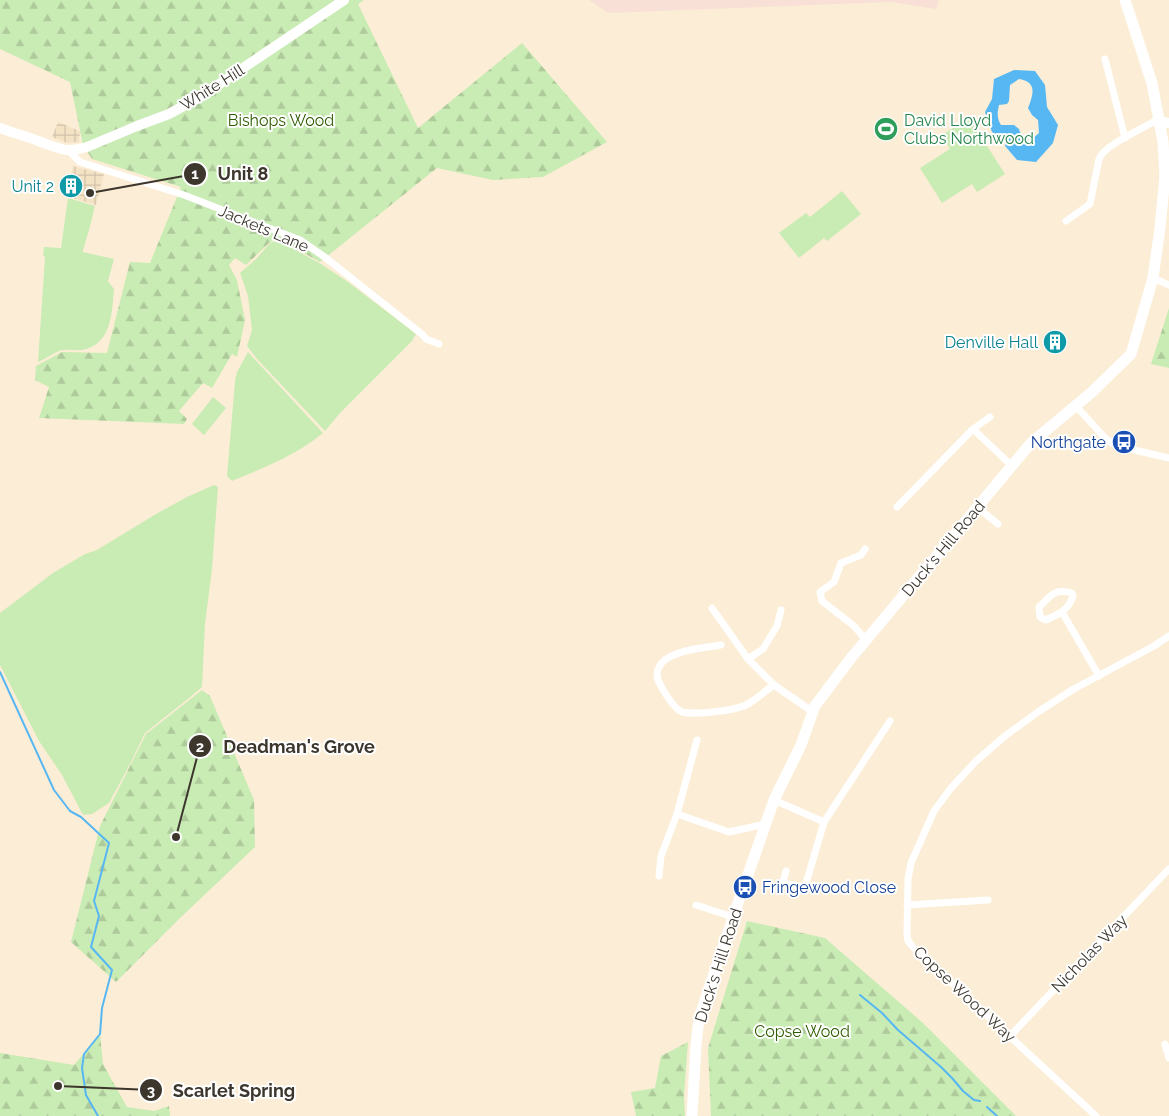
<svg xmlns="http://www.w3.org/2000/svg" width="1169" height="1116" font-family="Raleway,sans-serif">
<defs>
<pattern id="industrial-grid" width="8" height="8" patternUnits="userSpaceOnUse" patternTransform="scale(1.25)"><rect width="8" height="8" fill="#f4e2c5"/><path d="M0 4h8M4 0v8" fill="none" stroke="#d2c2aa"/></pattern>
<pattern id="forest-firs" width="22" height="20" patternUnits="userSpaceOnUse" patternTransform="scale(1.25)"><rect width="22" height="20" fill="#c9ebb4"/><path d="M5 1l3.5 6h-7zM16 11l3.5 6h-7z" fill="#aeca9b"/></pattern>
</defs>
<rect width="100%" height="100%" fill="#fceed6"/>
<g fill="url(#industrial-grid)">
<path d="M58,122L80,131L79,142L67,143L52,137Z"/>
<path d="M73,166L104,174L96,205L72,198L74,189L68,188Z"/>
</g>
<path fill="#f8e0d6" d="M589,0H939L936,9L891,2L608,13Z"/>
<g fill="#c9ebb4">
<path d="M969,118L1005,174L977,192L972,184L942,203L920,168L950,149L942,135Z"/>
<path d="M842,191L861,214L827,241L824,238L799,258L779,233L806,213L810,217Z"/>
<path d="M68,198L95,206L89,230L83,250V252L114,259L108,281L114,289C112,311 112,342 86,349C78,352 67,348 59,351C52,354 45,359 38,362L45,257L43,255L44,247L61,248Z"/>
<path d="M275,241L281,242L321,264L348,282L416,334L412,341L340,413L325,431L257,359L247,346L252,330L248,296L240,273L256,259L270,243Z"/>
<path d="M248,352L323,433C297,455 263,468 232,481L227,476L235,381L237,372Z"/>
<path d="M213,397L226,408L204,435L192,424Z"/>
<path d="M214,485L218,487L212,569L205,624L202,687L189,698L145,733L130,764L109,803L92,814L83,815L62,775L39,741L0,665V613L53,573L85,554L97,550L156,514L187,497Z"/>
</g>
<g fill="url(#forest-firs)">
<path d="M0,0H364L358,4L418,128L522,43L607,142L543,177L493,180L437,168L320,262L280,240H275L270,242L246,265L235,258L229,265L237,280L245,320L237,357L232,354L212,388L203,383L179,411L187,419L184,424L39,418L49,387L35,380L36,366L62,352L107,353L130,262L150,263L181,187L92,159L83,145L70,82L0,49Z"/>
<path d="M1169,308V368L1151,364Z"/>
<path d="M202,690L210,696L254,800L255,847L180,918L116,982L71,942L100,826L146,734Z"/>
<path d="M747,921L825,938L923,1023L1016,1116H711L708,1048Z"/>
<path d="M100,1034L103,1064L127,1107L154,1111L169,1106L170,1116H0V1053L74,1065Z"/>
<path d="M688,1042L684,1096L685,1116H636L631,1092L655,1088L661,1056Z"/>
</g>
<path fill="#57b7f2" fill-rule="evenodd" d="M1014,70L1035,71L1045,85L1047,107L1058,125L1053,143L1036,162L1017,160L1005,146L1006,140L992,132L985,112L992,99L994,79ZM1019,79C1038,82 1033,95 1028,108L1032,115L1038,120L1039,133L1030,141H1023L1019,129L1014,125H1001C997,118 997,114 999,105L1007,104L1009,101L1010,85Z"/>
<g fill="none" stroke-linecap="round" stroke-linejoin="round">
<g stroke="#57b7f2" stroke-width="2">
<path d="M0,672L54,790L70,811L81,817L109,843L94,901L99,916L91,947L112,970L102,1008L100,1034L84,1054L82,1068L86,1095L98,1116"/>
<path d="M860,995L882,1013L898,1030L941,1067L952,1078L963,1091L974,1100L980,1101"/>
<path d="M987,1107L997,1116"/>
</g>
<g stroke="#fff" stroke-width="7">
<path d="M1105,59L1125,138"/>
<path d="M69,151L80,162L184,195L300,240L326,258L423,335L426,339L439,344"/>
<path d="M1066,221L1090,204L1099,159C1103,146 1140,130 1153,122L1159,121"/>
<path d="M1153,278L1169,285"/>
<path d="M1075,405L1106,439L1117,446L1169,458"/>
<path d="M973,429L1012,466"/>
<path d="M897,507L973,429L990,417"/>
<path d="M977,507L998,524"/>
<path d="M865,549L861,555L841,563L834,582L820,592L822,601L854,626L866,640"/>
<path d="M712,608L748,659L774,685L813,712"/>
<path d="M1062,612L1046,620L1040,617L1039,607C1051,596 1054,588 1072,593L1073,597L1068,606L1062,612L1099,676"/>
<path d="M721,645C704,648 682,649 666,659C661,663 657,668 657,675C657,683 674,709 682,712C695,715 733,711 746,705C756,700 765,691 774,685"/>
<path d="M748,659L763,649L777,626L781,610"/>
<path d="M774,800L824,822"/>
<path d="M677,814L729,832L766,824"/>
<path d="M786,871L783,883L805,887L824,822L890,721"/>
<path d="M659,876L661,856L677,814L697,740"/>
<path d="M696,905L733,917"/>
<path d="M907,905L988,900"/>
<path d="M1010,1036L1169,869"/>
<path d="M1165,1044L1169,1058"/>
<path d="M1096,1116L913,947L908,941L907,933L908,879L911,863L934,811L951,788L976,761L1005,736L1038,712L1072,690L1154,646L1169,636"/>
</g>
<g stroke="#fff" stroke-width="10">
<path d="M1159,121L1169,123"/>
<path d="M0,128C14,133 28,137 41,142C60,149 66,153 87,147L137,126L169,114L200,97L344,0"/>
</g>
<path stroke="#fff" stroke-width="11" d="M692,1116L696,1045L699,1018L736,909L774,800L801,745L815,706L851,658L1031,443L1092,392L1131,354L1153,278L1160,228L1165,176L1163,142L1152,83L1125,0"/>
</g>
<defs>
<g id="stadium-disc" transform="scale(1.25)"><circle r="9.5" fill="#2e9e5b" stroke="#fff"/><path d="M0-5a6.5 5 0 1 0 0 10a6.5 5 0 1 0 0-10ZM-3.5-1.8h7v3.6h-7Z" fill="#fff"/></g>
<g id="building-disc" transform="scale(1.25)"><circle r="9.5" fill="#0f9aa8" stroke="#fff"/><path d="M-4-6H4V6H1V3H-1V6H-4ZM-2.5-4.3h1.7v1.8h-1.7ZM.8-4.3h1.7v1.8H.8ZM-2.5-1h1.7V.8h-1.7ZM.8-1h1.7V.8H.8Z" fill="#fff"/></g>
<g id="bus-disc" transform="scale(1.25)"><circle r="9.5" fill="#1a4fb4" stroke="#fff"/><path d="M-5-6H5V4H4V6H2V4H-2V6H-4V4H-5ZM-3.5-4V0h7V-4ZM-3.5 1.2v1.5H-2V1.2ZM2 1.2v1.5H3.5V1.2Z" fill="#fff"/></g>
</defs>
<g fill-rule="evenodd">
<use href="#stadium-disc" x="886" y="129"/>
<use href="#building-disc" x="71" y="186"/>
<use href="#building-disc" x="1055" y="342"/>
<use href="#bus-disc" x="1124" y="442"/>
<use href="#bus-disc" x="745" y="887"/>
</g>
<g text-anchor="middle" stroke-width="4" stroke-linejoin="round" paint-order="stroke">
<g font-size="16" fill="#3c362d" stroke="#fff">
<text transform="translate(212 87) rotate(-32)" y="6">White Hill</text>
<text transform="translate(264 228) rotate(23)" y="6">Jackets Lane</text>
<text transform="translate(943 548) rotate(-50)" y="6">Duck's Hill Road</text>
<text transform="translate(1089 953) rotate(-46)" y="6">Nicholas Way</text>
<text transform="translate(718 965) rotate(-72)" y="6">Duck's Hill Road</text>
<text transform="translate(965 994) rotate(43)" y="6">Copse Wood Way</text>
</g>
<g font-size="16" fill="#305c00" stroke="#fff">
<text x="281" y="126">Bishops Wood</text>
<text x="802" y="1037">Copse Wood</text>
</g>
<g font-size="16" fill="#27864d" stroke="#fff" text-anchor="start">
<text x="904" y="126">David Lloyd<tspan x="904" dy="18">Clubs Northwood</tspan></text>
</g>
<g font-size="16" fill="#0d838f" stroke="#fff" text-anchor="end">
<text x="54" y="192">Unit 2</text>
<text x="1038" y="348">Denville Hall</text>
</g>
<g font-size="16" fill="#164399" stroke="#fff" text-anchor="end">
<text x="1106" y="448">Northgate</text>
<text x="762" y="893" text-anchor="start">Fringewood Close</text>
</g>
</g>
<path fill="none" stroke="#3c362d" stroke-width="2" d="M90 193L195 174M176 837L200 746M58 1086L151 1090"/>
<g fill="#3c362d" stroke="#fff" stroke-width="2">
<circle cx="90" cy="193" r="5"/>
<circle cx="176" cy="837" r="5"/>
<circle cx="58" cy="1086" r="5"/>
<circle cx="195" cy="174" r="12"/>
<circle cx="200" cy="746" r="12"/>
<circle cx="151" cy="1090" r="12"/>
</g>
<g font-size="15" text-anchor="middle" font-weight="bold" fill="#fff">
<text x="195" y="179">1</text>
<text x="200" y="752">2</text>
<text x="151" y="1096">3</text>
</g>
<g font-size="18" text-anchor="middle" font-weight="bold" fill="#3c362d" stroke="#fff" stroke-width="4" stroke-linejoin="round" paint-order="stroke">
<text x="243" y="180">Unit 8</text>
<text x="299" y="753">Deadman's Grove</text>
<text x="234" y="1097">Scarlet Spring</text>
</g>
</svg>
